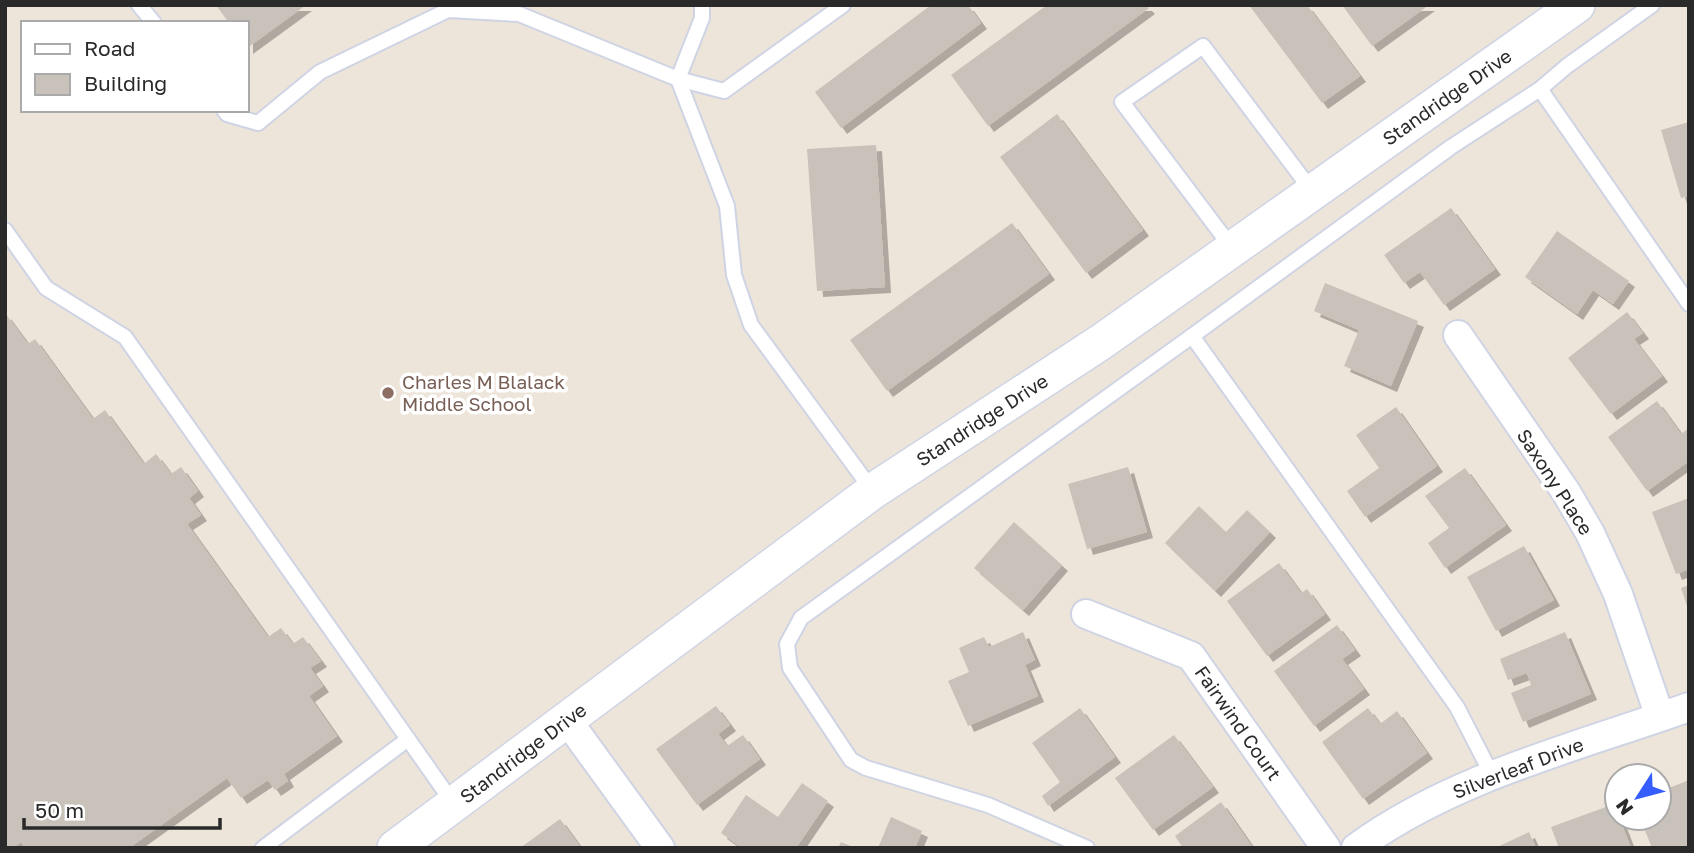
<svg xmlns="http://www.w3.org/2000/svg" width="1694" height="853" font-family="'Golos Text',sans-serif">
<defs>
<filter id="shadow"><feDropShadow dx="6" dy="6" stdDeviation="0" flood-color="#0004"/></filter>
</defs>
<rect width="100%" height="100%" fill="#eee5da"/>
<g fill="#c9c2ba" filter="url(#shadow)">
<path d="M216,5H306L247,48V23H229Z"/>
<path d="M931,5H968L981,23L841,128L815,92Z"/>
<path d="M1047,5H1146L1149,8L988,126L951,75Z"/>
<path d="M1249,5H1307L1360,76L1322,103Z"/>
<path d="M1342,5H1429L1372,46Z"/>
<path d="M1057,114L1143,230L1086,273L1000,157Z"/>
<path d="M1689,122V196L1681,198L1661,130Z"/>
<path d="M876,145L885,287L817,291L807,149Z"/>
<path d="M1451,208L1495,269L1444,305L1420,272L1404,283L1384,255Z"/>
<path d="M1012,223L1049,274L887,391L850,340Z"/>
<path d="M1557,231L1629,281L1613,304L1593,290L1577,314L1525,277Z"/>
<path d="M1325,283L1418,321L1391,386L1344,366L1359,330L1314,311Z"/>
<path d="M1627,312L1643,333L1634,339L1662,376L1611,414L1568,358Z"/>
<path d="M5,313L28,344L35,339L93,419L105,410L144,464L156,454L171,474L181,467L198,491L189,498L201,515L187,524L268,637L281,628L293,644L303,637L321,661L310,668L323,686L309,696L337,736L284,774L288,781L275,790L268,780L241,798L227,778L129,848H25L21,842L13,848H5Z"/>
<path d="M1657,401L1681,434L1689,428V461L1647,491L1608,437Z"/>
<path d="M1396,407L1437,466L1365,517L1347,491L1379,468L1356,435Z"/>
<path d="M1128,467L1147,532L1087,549L1068,484Z"/>
<path d="M1465,468L1506,525L1445,568L1428,543L1449,528L1425,496Z"/>
<path d="M1689,498V569L1676,574L1652,512Z"/>
<path d="M1199,506L1226,532L1247,510L1270,532L1215,591L1165,543Z"/>
<path d="M1014,522L1062,565L1023,610L974,568Z"/>
<path d="M1524,546L1554,600L1496,631L1467,577Z"/>
<path d="M1279,563L1301,593L1307,589L1325,614L1267,656L1227,601Z"/>
<path d="M1689,585V609H1688L1681,588Z"/>
<path d="M1337,625L1355,650L1342,659L1364,689L1314,726L1274,671Z"/>
<path d="M1023,632L1035,660L1025,665L1038,696L968,726L948,681L969,672L959,648L984,637L989,647Z"/>
<path d="M1565,632L1591,694L1523,722L1511,693L1531,685L1527,673L1508,680L1500,659Z"/>
<path d="M716,706L730,725L718,734L727,746L743,735L760,759L697,805L656,749Z"/>
<path d="M1080,708L1115,757L1048,806L1042,796L1060,782L1032,743Z"/>
<path d="M1368,708L1380,724L1397,711L1427,753L1363,799L1322,742Z"/>
<path d="M1174,735L1213,787L1153,830L1115,778Z"/>
<path d="M1689,780V848H1652L1640,818H1659V792Z"/>
<path d="M802,783L828,801L796,848H742L721,833L746,795L778,817Z"/>
<path d="M1221,802L1253,848H1183L1175,836Z"/>
<path d="M1614,804L1631,848H1559L1551,827Z"/>
<path d="M891,817L922,831L915,848H878Z"/>
<path d="M560,819L581,848H520Z"/>
<path d="M1529,832L1536,848H1495Z"/>
<path d="M841,842L855,848H838Z"/>
</g>
<g fill="none" stroke-linecap="round" stroke-linejoin="round">
<g stroke="#cfd4e4" stroke-width="18">
<g id="service">
<path d="M139,5L154,23"/>
<path d="M702,5V18L678,79L727,206L734,275L751,325L872,490"/>
<path d="M1540,89L1567,66L1652,5"/>
<path d="M224,110L227,114L258,123L320,72L448,10L519,14L678,79L724,91L843,5"/>
<path d="M5,230L46,288L125,337L453,803"/>
<path d="M1232,248L1122,102L1203,46L1312,191"/>
<path d="M1493,777L1457,707L1192,336L1451,147L1540,89L1689,304"/>
<path d="M263,848L408,739"/>
<path d="M1087,848L988,805L866,768L851,760L790,668L787,644L801,618L1192,336"/>
</g>
</g>
<g stroke="#cfd4e4" stroke-width="32">
<g id="minor">
<path d="M1458,335L1566,492L1590,533L1618,594L1660,717"/>
<path d="M1086,614L1191,656L1326,848"/>
<path d="M567,720L660,848"/>
<path d="M1356,848C1453,777 1577,747 1689,707"/>
</g>
</g>
<g stroke="#cfd4e4" stroke-width="38">
<path id="tertiary" d="M395,848L873,491L1101,342L1577,5"/>
</g>
<use href="#service" stroke="#fff" stroke-width="14"/>
<use href="#minor" stroke="#fff" stroke-width="28"/>
<use href="#tertiary" stroke="#fff" stroke-width="35"/>
</g>
<circle fill="#8d6e63" stroke="#fff" stroke-width="2.5" cx="388" cy="393" r="7"/>
<g text-anchor="middle" stroke-width="7" stroke-linejoin="round" paint-order="stroke">
<g font-size="19" fill="#2a2a2a" stroke="#fff">
<text transform="translate(1447 97) rotate(-35)" y="7">Standridge Drive</text>
<text transform="translate(982 420) rotate(-33)" y="7">Standridge Drive</text>
<text transform="translate(1555 482) rotate(57)" y="7">Saxony Place</text>
<text transform="translate(1238 723) rotate(55)" y="7">Fairwind Court</text>
<text transform="translate(523 753) rotate(-37)" y="7">Standridge Drive</text>
<text transform="translate(1518 768) rotate(-21)" y="7">Silverleaf Drive</text>
</g>
<g font-size="19" fill="#785e54" stroke="#fff" text-anchor="start">
<text x="402" y="389">Charles M Blalack<tspan x="402" dy="22">Middle School</tspan></text>
</g>
</g>
<rect width="1694" height="853" fill="none" stroke="#2a2a2a" stroke-width="14"/>
<rect x="21" y="21" width="228" height="91" fill="#ffffff" stroke="#aaaaaa" stroke-width="2"/>
<rect x="35" y="44" width="35" height="10" fill="#ffffff" stroke="#aaaaaa" stroke-width="2"/>
<text x="84" y="56" font-size="21" fill="#2a2a2a">Road</text>
<rect x="35" y="74" width="35" height="21" fill="#c9c2ba" stroke="#aaaaaa" stroke-width="2"/>
<text x="84" y="91" font-size="21" fill="#2a2a2a">Building</text>
<g transform="translate(1638 797) rotate(234)"><circle r="33" fill="#ffffff" stroke="#aaaaaa" stroke-width="2"/>
<path d="M0-5L12 26L0 18L-12 26Z" fill="#365dff"/>
<text y="-10" font-size="19" font-weight="bold" text-anchor="middle" fill="#2a2a2a">N</text>
</g>
<path d="M24 818v10h196v-10" fill="none" stroke="#2a2a2a" stroke-width="3.5"/>
<text x="35" y="818" font-size="21" fill="#2a2a2a" stroke="#ffffff" stroke-width="5" paint-order="stroke">50 m</text>
</svg>
